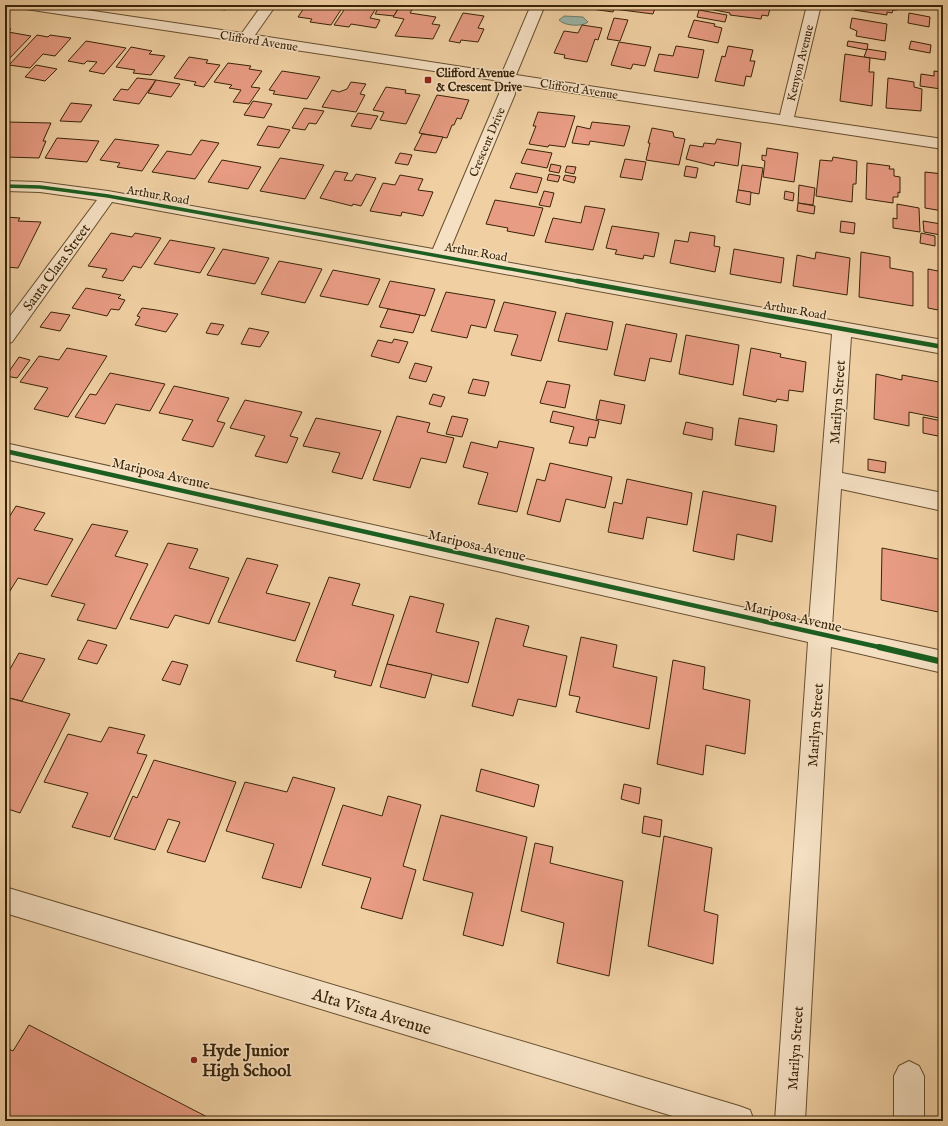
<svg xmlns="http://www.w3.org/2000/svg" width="948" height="1126" font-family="'IM FELL English',serif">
<rect width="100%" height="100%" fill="#f0d0a3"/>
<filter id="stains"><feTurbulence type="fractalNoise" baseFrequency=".005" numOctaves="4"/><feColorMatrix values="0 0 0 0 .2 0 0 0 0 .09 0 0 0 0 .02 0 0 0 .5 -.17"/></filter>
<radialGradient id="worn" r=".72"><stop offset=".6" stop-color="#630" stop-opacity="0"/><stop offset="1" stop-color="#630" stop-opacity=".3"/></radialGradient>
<path fill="#9ab6a8" stroke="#737c68" d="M564,16L583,17L588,22C583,27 564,26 559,20Z"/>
<g fill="#e89c83" stroke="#392408">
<path d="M193,5H228L225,10Z"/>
<path d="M306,5H344L331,25L310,22L312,19L298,17Z"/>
<path d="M380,5H400L394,16L375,14Z"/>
<path d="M578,5H656L653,14L614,9L613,12L577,7Z"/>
<path d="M711,5H771L768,16L762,15L761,19L730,15V13L709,9Z"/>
<path d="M855,5H895L898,7L897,10H893L892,13L887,12V15L854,10Z"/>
<path d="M361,6L376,8L370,18L380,20L376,28L351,24L349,27L334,25L346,7L359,9Z"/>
<path d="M399,8L412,10L410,13L436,17L432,24L440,25L433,39L395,36L404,19L393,17Z"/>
<path d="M699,10L727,15L725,22L697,17Z"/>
<path d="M463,13L484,16L478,28L484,29L478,42L461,40L460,43L449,41Z"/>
<path d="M909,13L930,17L929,27L908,23Z"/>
<path d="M614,18L628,20L620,41L607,39Z"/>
<path d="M852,18L887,24L885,41L856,36L857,31L850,28Z"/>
<path d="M694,20L715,24L714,26L722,28L718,43L688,37Z"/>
<path d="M582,25L602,28L598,40L595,39L587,62L564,58L565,55L554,53L564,31L578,33Z"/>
<path d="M5,28L11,29L8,32L31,36L7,61H5Z"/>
<path d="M37,35L48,37L50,35L71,38L55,56L43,54L30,68L9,65Z"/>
<path d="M86,41L126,48L104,74L89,71L97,62L87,61L84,64L68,61Z"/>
<path d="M848,41L868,44L867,50L847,46Z"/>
<path d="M911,41L931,45L930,53L909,49Z"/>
<path d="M619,42L651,47L645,66L633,64L631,69L611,65Z"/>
<path d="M676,46L704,50L698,78L654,71L659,54L673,56Z"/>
<path d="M728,46L753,50L750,61H755L751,77L746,76L744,86L715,81L722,56L725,57Z"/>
<path d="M131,47L152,51L149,54L165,56L151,75L133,73L135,70L116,67Z"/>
<path d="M867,49L886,52L885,60L864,57Z"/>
<path d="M845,54L870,58L869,72H874L872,106L840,101Z"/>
<path d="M189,57L208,60L206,63L220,65L204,87L194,85L196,82L174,78Z"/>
<path d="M228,63L251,66L249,69L262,71L251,87L260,88L249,104L233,102L241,90L229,88L232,85L214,82Z"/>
<path d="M36,65L57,69L45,81L25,77Z"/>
<path d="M282,71L320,77L307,99L273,94L275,91L269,90Z"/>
<path d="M934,71L942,72L941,89L920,86L921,74L934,76Z"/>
<path d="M137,78L156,80L139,104L113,100L121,89L128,90Z"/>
<path d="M888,78L914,82V87L922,89L921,111L886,108Z"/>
<path d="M156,80L180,84L171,97L148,93Z"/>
<path d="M351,82L366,84L360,94L365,95L356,112L322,107L332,90L339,92L347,89Z"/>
<path d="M386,87L406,90L405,93L420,95L406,124L380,120L384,112L373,110Z"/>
<path d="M437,95L469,100L461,119L457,118L454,125H452L447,138L419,133Z"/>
<path d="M253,101L272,104L264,118L244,115Z"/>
<path d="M71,103L92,105L81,122L60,121Z"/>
<path d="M304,108L324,111L316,124L309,123L305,130L292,128Z"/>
<path d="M538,112L575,116L565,147L549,145L548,147L529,144L536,126H533Z"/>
<path d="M358,113L378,116L371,129L351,126Z"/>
<path d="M6,122L51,123L43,141H46L39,158L5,157Z"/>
<path d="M592,122L630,126L624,146L590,141L589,145L572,143L577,126L590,129Z"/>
<path d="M268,126L290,130L279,148L257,145Z"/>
<path d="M652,128L673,132L674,137L685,139L679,165L646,160L650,143H648Z"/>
<path d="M422,134L443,137L436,153L414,150Z"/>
<path d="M57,138L99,141L87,162L45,158Z"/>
<path d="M115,139L159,145L142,171L117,167L120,163L100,160Z"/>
<path d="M717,139L741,143L738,166L715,162L714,166L686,159L690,145L703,147L704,143L715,144Z"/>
<path d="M201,140L219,143L195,179L152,172L167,151L191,155Z"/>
<path d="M767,148L798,153L794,182L763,177L765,161L762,160V155L766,156Z"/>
<path d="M527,149L552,153L547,168L521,163Z"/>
<path d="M400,153L412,155L408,165L395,163Z"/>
<path d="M833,157L857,161L856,184H853L852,202L816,196L820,160L832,161Z"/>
<path d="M280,158L324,165L305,199L260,191Z"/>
<path d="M625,159L646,162L642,180L620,177Z"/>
<path d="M222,160L261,167L248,189L208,182Z"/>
<path d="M867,163L890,166L889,169H894V176L900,177V193L898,192V197H893V203L866,199Z"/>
<path d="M551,164L561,166L559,173L549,171Z"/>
<path d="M742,165L763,168L759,194L738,190Z"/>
<path d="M567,166L576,167L574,174L565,172Z"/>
<path d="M686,166L698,168L696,178L684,176Z"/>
<path d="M335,171L348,173L344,180L352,181L356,174L376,178L361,206L353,204L352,206L320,198Z"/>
<path d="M925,172L943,174V211L925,208Z"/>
<path d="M516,173L542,178L537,193L510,188Z"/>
<path d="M549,174L560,176L558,182L547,180Z"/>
<path d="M400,175L423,179L418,190L433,192L423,216L402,212L401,216L370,211L383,183L395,185Z"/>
<path d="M565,175L576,177L574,183L563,180Z"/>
<path d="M799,185L815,188L813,205L798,203Z"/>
<path d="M738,190L751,192L750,205L736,202Z"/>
<path d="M544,191L554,193L550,207L539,205Z"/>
<path d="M785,191L794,193L793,201L784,199Z"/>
<path d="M495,200L543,208L534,236L507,231L508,228L486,224Z"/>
<path d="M798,203L815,206L814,214L797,211Z"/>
<path d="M897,204L919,208L920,232L893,228V218L897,219Z"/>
<path d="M585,206L605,209L593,250L545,242L553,218L581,223Z"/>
<path d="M5,217L20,218L18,221L41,222L18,268L5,267Z"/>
<path d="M841,221L855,223L854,234L840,232Z"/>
<path d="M923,221L941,224V235L924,232Z"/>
<path d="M612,226L659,233L654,257L644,255L643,259L615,254L617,250L606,248Z"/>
<path d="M690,232L715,236L714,246L720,247L715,272L670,263L675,240L688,242Z"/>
<path d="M111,233L132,237L135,233L161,238L141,268L133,266L123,281L102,277L107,269L88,266Z"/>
<path d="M921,233L935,236V246L920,243Z"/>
<path d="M170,240L215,248L200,273L154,264Z"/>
<path d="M223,249L269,258L255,284L207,275Z"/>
<path d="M734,249L784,258L781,283L730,274Z"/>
<path d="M816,252L850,258L847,295L793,286L797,255L815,259Z"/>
<path d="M861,252L890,257V268L913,272V306L859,297Z"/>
<path d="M279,261L322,269L305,303L261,294Z"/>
<path d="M928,269L943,272V311L928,308Z"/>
<path d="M333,270L380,279L368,305L320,296Z"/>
<path d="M390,281L435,289L425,316L379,307Z"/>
<path d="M86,288L121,295L118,298L125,300L119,310L111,309L107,316L72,308Z"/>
<path d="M446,292L495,300L486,328L471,325L467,338L431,331Z"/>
<path d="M504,302L556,312L541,361L511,355L518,335L494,331Z"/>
<path d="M142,308L156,310L178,314L166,332L135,325L140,317L137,316Z"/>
<path d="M388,309L420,315L413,333L380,327Z"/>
<path d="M51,312L70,315L60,331L40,327Z"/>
<path d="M566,313L613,322L607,350L558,341Z"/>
<path d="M211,323L224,325L218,335L206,333Z"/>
<path d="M626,324L677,334L671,362L650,358L645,381L614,375Z"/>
<path d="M249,328L269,332L260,347L241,344Z"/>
<path d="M686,335L739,345L733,385L679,374Z"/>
<path d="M394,339L408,342L399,363L371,356L378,340L392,343Z"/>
<path d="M67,348L107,356L68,417L34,409L48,388L20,382L39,356L59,360Z"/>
<path d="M751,348L781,354L780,357L806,362L803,392L789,390L788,401L777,399L776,402L743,395Z"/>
<path d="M19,357L30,360L17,378L6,376Z"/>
<path d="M415,363L432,367L426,382L409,378Z"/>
<path d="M110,373L165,384L150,411L116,404L105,424L75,417L90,394L96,395Z"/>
<path d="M876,374L902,380V375L939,382V418L909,412V426L874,419Z"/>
<path d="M473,379L489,382L485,396L468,393Z"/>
<path d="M547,381L570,385L565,408L540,403Z"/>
<path d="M174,386L229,398L217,421L225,423L213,447L182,440L193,420L159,413Z"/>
<path d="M433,394L445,397L441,407L429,404Z"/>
<path d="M245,400L302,412L290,436L298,438L287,463L255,456L265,436L230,428Z"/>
<path d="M600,400L625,405L621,424L596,419Z"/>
<path d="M553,411L599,421L595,438L589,437L587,446L569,443L574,427L550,422Z"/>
<path d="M397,416L430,423L427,432L454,438L446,463L421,458L410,488L373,480Z"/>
<path d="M452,416L468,419L462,437L446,434Z"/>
<path d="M923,417L942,421L943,437L923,433Z"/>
<path d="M316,418L381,431L362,479L332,472L340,453L303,446Z"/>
<path d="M739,418L777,425L774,452L735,445Z"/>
<path d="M686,422L713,428L712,440L683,434Z"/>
<path d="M499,441L534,448L517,512L478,504L488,473L463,467L471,442L497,448Z"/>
<path d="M868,459L886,462L885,473L868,470Z"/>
<path d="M550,463L612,477L605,508L566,499L560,522L527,514L537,479L545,481Z"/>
<path d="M627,479L692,493L687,525L647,517L643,539L608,532L614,502L622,504Z"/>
<path d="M703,491L776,506L772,542L737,534L734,560L693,551Z"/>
<path d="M16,506L45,513L34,530L73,539L47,585L18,578L5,599V524Z"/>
<path d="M92,524L128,531L115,556L148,564L116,629L77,620L85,604L51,596Z"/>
<path d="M168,543L198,549L189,568L229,578L209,624L175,615L168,628L130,619Z"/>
<path d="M882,548L943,560V613L881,600Z"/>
<path d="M247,558L278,565L266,593L310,603L295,641L218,622Z"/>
<path d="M329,577L360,584L352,605L394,615L371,686L334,677L336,671L296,661Z"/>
<path d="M410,596L444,604L436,632L479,642L468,683L387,664Z"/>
<path d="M496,618L529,626L523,646L567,656L556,707L518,699L513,716L472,706Z"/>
<path d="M581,637L617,645L613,667L657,677L649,729L576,712L580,697L569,695Z"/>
<path d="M88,640L107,645L97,664L78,659Z"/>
<path d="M19,653L45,659L22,701L5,697V678Z"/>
<path d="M673,660L705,667L703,689L750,700L745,754L706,745L703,775L657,764Z"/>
<path d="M172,661L188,665L180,685L162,680Z"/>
<path d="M387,664L432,674L425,698L380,687Z"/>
<path d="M5,697L70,714L20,813L5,808Z"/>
<path d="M109,727L145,735L137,753L147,755L110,837L72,827L88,793L44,782L68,734L101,742Z"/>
<path d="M154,760L236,782L205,862L167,852L180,822L168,819L155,850L114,839L133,796L137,798Z"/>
<path d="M481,769L539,785L534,807L476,791Z"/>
<path d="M293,777L335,788L301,888L262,878L274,844L226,831L245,782L287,792Z"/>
<path d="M624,784L641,788L639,804L621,799Z"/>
<path d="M388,796L421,805L403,866L416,870L402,919L361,908L371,878L322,865L343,805L382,816Z"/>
<path d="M441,815L527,837L503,946L463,935L473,893L423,880Z"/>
<path d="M644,816L662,820L660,837L642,833Z"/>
<path d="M664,836L712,848L704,911L718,915L713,964L648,946Z"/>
<path d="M535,843L553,847L550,863L623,881L609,976L557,963L564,923L521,911Z"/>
<path d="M29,1025L215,1121H5V1047L13,1051Z"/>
</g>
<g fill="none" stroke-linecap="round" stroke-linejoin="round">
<g stroke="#674f2f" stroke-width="2">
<g id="minor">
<path d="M19,5H53L242,33L262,5H276L255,35L502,73L531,5H545L516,75L780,115L807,5H821L794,117L943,139V149L514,84L515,94L449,252L943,340V354L851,337L842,473L943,493V511L841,489L832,627L943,651V673L831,647L805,1121H775L808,642L5,459V443L809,622L832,334L112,202L12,342L5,344V323L97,200L40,192L5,191V181L40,182L108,191L433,249L499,94L500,81L26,9L21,8Z"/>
<path d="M5,887L739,1106L750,1110L754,1121H689L5,913Z"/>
<path d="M909,1061L919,1066L924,1076V1121H894V1076L899,1066Z"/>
</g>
</g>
<use href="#minor" fill="#f5e0c3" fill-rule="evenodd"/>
<g stroke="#f5e0c3" stroke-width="5.5">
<path id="cycleway-far2" d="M5,186L40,187L108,196L582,282"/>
</g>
<g stroke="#f5e0c3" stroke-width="7">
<g id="cycleway-far1">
<path d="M577,281L943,347"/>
<path d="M5,451L883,648"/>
</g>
</g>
<g stroke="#f5e0c3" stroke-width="8">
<path id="cycleway" d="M879,647L943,662"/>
</g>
<use href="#cycleway-far2" stroke="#1b5e20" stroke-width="3.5"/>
<use href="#cycleway-far1" stroke="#1b5e20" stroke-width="4.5"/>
<use href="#cycleway" stroke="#1b5e20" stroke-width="6"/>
</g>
<g fill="#8f2418" stroke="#f5e0c3" stroke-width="1.5">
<rect x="424" y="76" width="8" height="8" rx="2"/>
<circle cx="194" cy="1060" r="4"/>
</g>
<g text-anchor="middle" stroke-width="3" stroke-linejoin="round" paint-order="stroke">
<g font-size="12" fill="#392408" stroke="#f5e0c3">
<text transform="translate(259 41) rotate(9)" y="4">Clifford Avenue</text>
<text transform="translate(800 63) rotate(-76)" y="4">Kenyon Avenue</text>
<text transform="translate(579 89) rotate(9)" y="4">Clifford Avenue</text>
<text transform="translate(487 142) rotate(-67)" y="4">Crescent Drive</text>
<text transform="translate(158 195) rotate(10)" y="4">Arthur Road</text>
<text transform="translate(476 252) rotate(10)" y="4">Arthur Road</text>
<text transform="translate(795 310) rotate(10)" y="4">Arthur Road</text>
</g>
<g font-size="12" font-weight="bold" fill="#392408" stroke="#f5e0c3" text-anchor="start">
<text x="436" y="77">Clifford Avenue<tspan x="436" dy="14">&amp; Crescent Drive</tspan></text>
</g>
<g font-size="14" fill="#392408" stroke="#f5e0c3">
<text transform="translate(56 267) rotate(-54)" y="5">Santa Clara Street</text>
<text transform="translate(837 402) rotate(-86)" y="5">Marilyn Street</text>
<text transform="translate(161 473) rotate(13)" y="5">Mariposa Avenue</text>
<text transform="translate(477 545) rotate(13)" y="5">Mariposa Avenue</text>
<text transform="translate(793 616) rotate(13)" y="5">Mariposa Avenue</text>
<text transform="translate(815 725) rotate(-86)" y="5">Marilyn Street</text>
<text transform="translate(795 1048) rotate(-86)" y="5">Marilyn Street</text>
</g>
<g font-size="17" fill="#392408" stroke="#f5e0c3">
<text transform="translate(372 1011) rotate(17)" y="6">Alta Vista Avenue</text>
</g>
<g font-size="17" font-weight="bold" fill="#392408" stroke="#f5e0c3" text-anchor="start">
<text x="202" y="1056">Hyde Junior<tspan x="202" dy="20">High School</tspan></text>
</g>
</g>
<rect width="948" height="1126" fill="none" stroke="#f0d0a3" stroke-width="20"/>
<rect x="6" y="6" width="936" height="1114" fill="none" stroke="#392408" stroke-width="2"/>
<rect x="10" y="10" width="928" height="1106" fill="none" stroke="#392408"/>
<rect width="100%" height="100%" filter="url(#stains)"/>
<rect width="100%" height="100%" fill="url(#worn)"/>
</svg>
